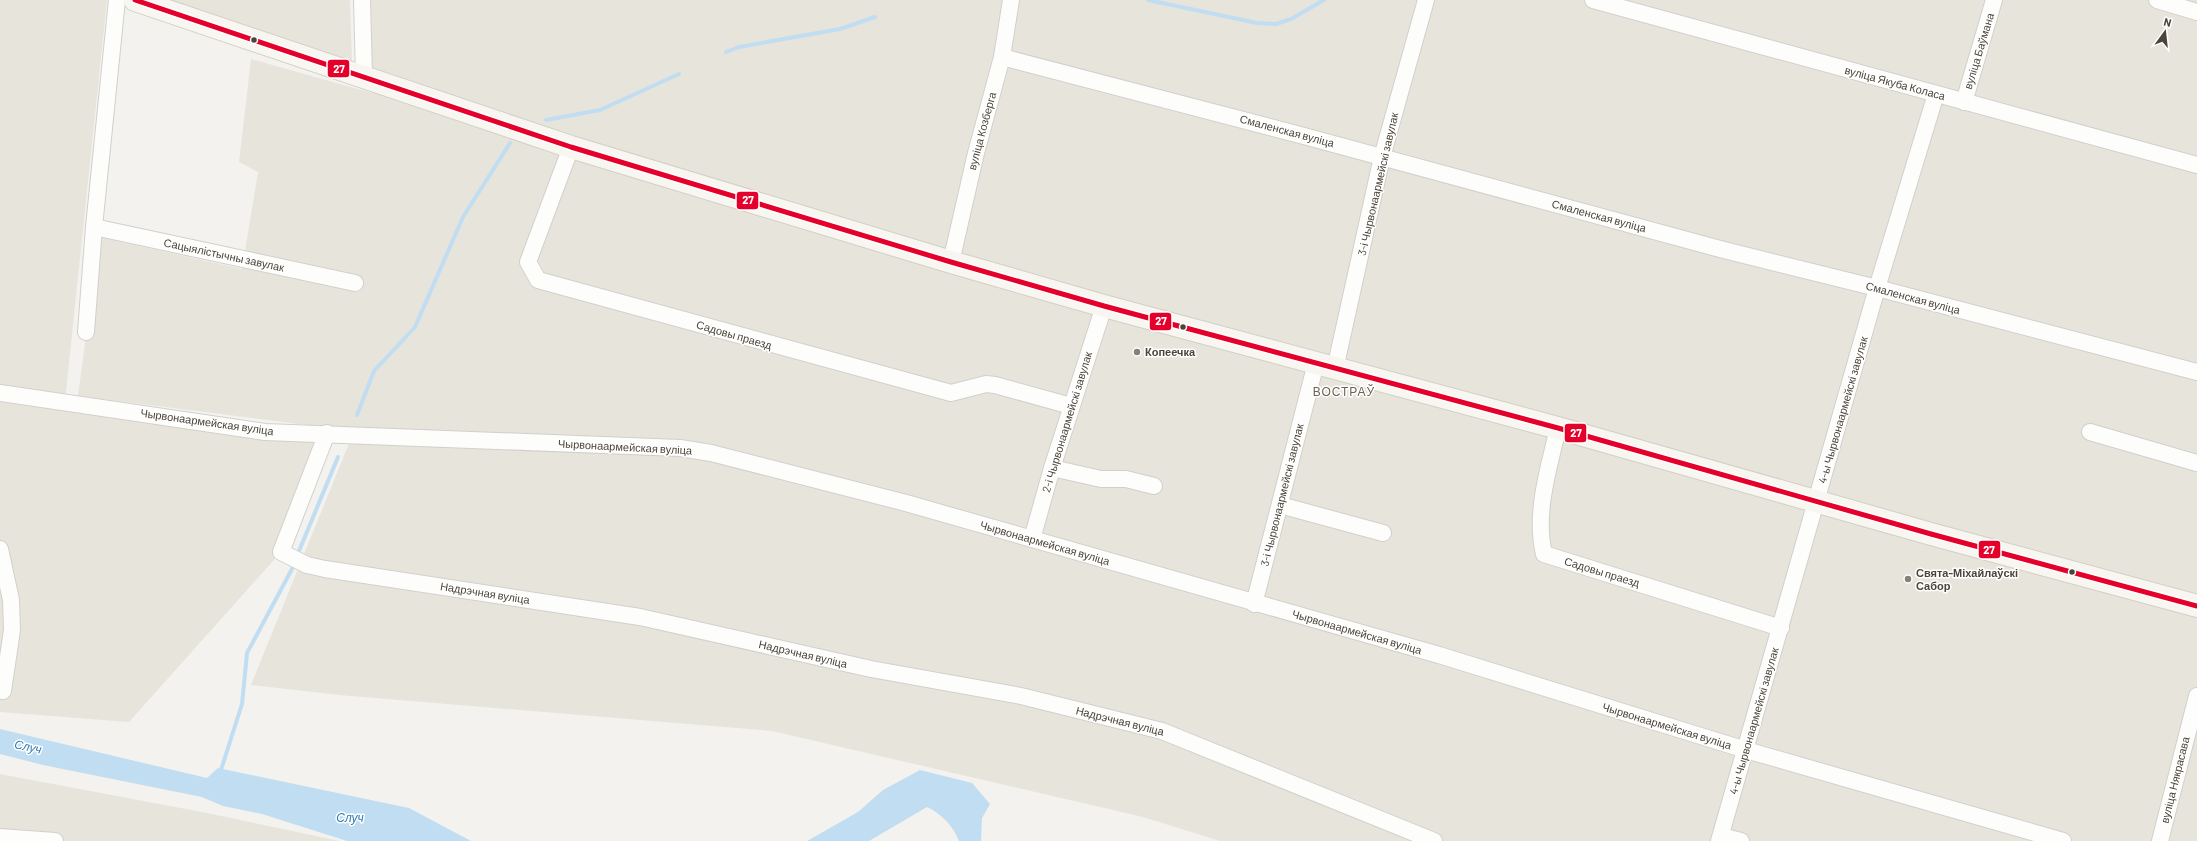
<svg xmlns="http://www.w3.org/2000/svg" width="2197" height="841" font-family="Barlow,sans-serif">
<rect width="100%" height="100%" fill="#f4f2ee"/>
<g fill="#e7e4dc">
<path d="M0,0H107L64,411L316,441L274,560L129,722L0,712Z"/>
<path d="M169,0H350L352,62Z"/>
<path d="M371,0H2197V841H1220L1143,817L772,731L339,695L251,685L354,431L78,396L99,237L242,269L258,172L239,162L251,59L372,93Z"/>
<path d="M0,774L202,812L340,841H0Z"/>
</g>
<g fill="#c0ddf1">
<path d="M0,729L207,778L218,768L409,808L471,841H347L262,814L223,806L202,797L43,765L0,754Z"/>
<path d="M920,770L972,783L990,804L982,818L981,841H959C953,826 942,814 927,807L869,841H807L858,812L883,790Z"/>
</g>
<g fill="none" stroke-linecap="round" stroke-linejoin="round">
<g stroke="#c0ddf1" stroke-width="4">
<path d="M1148,0L1257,23L1276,24L1291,19L1324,0"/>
<path d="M726,52L739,47L840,29L875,17"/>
<path d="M546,120L600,110L679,74"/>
<path d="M357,415L374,371L415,327L463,217L510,143"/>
<path d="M299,551L338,457"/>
<path d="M220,773L242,704L247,653L292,569"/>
</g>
<g stroke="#d2d0cb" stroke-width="18">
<g id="street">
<path d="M362,0L364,77"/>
<path d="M1593,0L2197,165"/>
<path d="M2157,0L2197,12"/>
<path d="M1002,57L1304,136L1720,249L1877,288L2197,372"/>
<path d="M1964,102L1994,0"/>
<path d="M571,147L528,262L538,280L951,393L986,384L995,385L1071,406"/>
<path d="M94,227L355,283"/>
<path d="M951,262L976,153L1002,57L1011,0"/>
<path d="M86,332L94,227L117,0"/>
<path d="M1335,369L1382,157L1426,0"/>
<path d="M0,393L265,432L680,448L711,453L906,503L1439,655L1746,750L2063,841"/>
<path d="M1558,428C1549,468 1534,513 1544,554L1781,628"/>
<path d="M2090,432L2197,463"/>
<path d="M327,433L281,552L307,565L325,569L640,617L871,669L1021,696L1162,731L1434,841"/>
<path d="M1052,468L1101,479H1126L1154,486"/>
<path d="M1280,505L1383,533"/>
<path d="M1032,539L1052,468L1104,306"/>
<path d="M0,549L11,600L12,630L3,691"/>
<path d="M1254,604L1316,363"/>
<path d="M1721,836L1741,841"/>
<path d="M0,837L55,841"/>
<path d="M1719,841L1877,288L1936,94"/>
<path d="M2160,841L2197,696"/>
</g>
</g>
<g stroke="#d3cfc5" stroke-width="24">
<path id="secondary" d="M135,0L571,147L951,262L1104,306L1558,428L1931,534L2197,606"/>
</g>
<use href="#street" stroke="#fdfdfc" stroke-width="16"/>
<use href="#secondary" stroke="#f7f6f1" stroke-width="22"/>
<g stroke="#fff" stroke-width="8">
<path id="bus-1" d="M135,0L571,147L951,262L1104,306L1558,428L1931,534L2197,606"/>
</g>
<use href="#bus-1" stroke="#e4002b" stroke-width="5"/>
</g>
<g fill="#4b4439" stroke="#fff" stroke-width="1.5">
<circle cx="254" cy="40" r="3.5"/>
<circle cx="1183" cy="327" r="3.5"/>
<circle cx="2072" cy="572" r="3.5"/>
</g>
<g fill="#868178" stroke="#fff" stroke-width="1.5">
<circle cx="1137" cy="352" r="4"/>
<circle cx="1908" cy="579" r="4"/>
</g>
<g text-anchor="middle" stroke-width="3" stroke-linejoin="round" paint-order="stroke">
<g font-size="11" fill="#4b4439" stroke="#fff">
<text transform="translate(1979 51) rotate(-73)" y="4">вуліца Баўмана</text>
<text transform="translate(1895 83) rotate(15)" y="4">вуліца Якуба Коласа</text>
<text transform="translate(982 131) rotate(-75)" y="4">вуліца Козберга</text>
<text transform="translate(1287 131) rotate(15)" y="4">Смаленская вуліца</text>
<text transform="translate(1378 184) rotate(-77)" y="4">3-і Чырвонаармейскі завулак</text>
<text transform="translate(1599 216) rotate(15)" y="4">Смаленская вуліца</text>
<text transform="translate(224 255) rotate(12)" y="4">Сацыялістычны завулак</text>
<text transform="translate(1913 298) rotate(15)" y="4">Смаленская вуліца</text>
<text transform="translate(734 335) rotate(16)" y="4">Садовы праезд</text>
<text transform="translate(1843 410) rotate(-74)" y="4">4-ы Чырвонаармейскі завулак</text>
<text transform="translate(207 422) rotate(8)" y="4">Чырвонаармейская вуліца</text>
<text transform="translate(1067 422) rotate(-73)" y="4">2-і Чырвонаармейскі завулак</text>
<text transform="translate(625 447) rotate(3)" y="4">Чырвонаармейская вуліца</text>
<text transform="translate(1282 495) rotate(-76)" y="4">3-і Чырвонаармейскі завулак</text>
<text transform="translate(1045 543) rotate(16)" y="4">Чырвонаармейская вуліца</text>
<text transform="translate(1602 572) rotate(17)" y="4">Садовы праезд</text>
<text transform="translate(485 593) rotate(9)" y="4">Надрэчная вуліца</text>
<text transform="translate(1357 632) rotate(16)" y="4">Чырвонаармейская вуліца</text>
<text transform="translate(803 654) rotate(13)" y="4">Надрэчная вуліца</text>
<text transform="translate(1120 721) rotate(14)" y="4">Надрэчная вуліца</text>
<text transform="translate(1754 721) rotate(-74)" y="4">4-ы Чырвонаармейскі завулак</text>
<text transform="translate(1667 726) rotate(17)" y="4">Чырвонаармейская вуліца</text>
<text transform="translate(2175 780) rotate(-76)" y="4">вуліца Някрасава</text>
</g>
<g font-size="11" font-weight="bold" fill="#4b4439" stroke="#fff" text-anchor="start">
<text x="1145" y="356">Копеечка</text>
<text x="1916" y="577">Свята-Міхайлаўскі<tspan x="1916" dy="13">Сабор</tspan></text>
</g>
<g font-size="12" letter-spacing="1" fill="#6e6250" stroke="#fff">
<text x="1344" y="396">ВОСТРАЎ</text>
</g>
<g font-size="12" font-style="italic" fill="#2e7ab2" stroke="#fff">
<text transform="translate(28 747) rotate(12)" y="4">Случ</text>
<text x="350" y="822">Случ</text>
</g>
</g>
<g stroke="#fff" stroke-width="1.5">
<rect x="327" y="59" width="23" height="19" rx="4" fill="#e4002b"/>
<rect x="736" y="191" width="23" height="19" rx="4" fill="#e4002b"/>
<rect x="1149" y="312" width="23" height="19" rx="4" fill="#e4002b"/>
<rect x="1564" y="423" width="23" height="20" rx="4" fill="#e4002b"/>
<rect x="1978" y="540" width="23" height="19" rx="4" fill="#e4002b"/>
</g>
<g font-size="11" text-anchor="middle" font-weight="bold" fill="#fff">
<text x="339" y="73">27</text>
<text x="748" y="204">27</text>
<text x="1161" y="325">27</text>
<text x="1576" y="437">27</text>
<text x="1989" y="554">27</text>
</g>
<g transform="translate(2165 32) rotate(15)" stroke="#ffffff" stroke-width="3" paint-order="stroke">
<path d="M0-3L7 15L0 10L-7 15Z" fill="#4b4439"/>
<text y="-6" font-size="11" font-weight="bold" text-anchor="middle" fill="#4b4439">N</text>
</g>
</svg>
